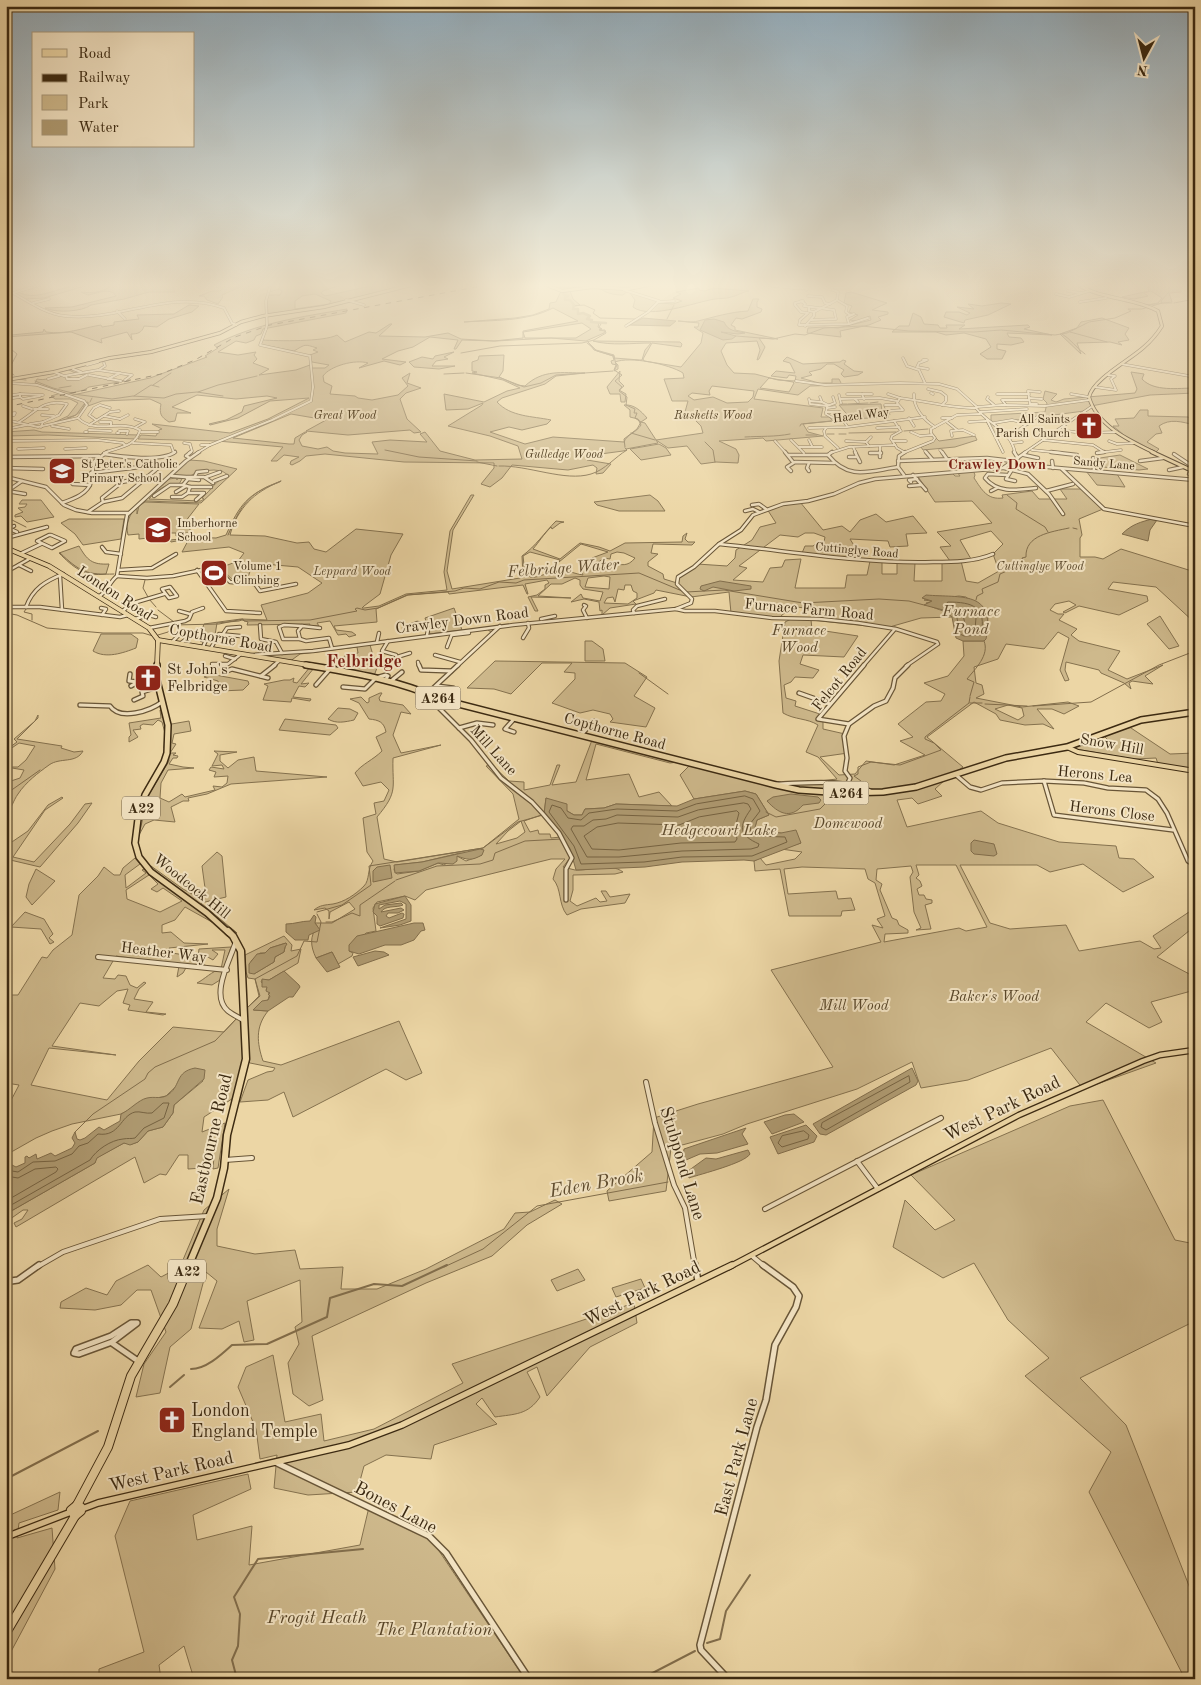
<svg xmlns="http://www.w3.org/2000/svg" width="1201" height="1685" font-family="'Old Standard TT',serif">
<rect width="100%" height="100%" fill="#ecd6a5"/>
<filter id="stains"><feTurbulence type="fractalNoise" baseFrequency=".004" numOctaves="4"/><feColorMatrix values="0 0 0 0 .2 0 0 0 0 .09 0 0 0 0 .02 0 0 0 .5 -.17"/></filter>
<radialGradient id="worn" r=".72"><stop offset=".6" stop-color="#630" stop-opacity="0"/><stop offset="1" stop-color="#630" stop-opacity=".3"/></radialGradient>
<g fill="#ceb98c" stroke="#85724f" fill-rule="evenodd">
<path d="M73,283H95L44,298L25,299L15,294L18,292C35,301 52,290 70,287Z"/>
<path d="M116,283H249L222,295L223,297L218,304L207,300L204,296H199L212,291H220L223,288L216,287L223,288L219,284L182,285L181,283L172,285L175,292H149L124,299L91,305C82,312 55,313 45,308L72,307L116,296C111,287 98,293 88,295L81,292C89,293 97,293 106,289C112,286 109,284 116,283Z"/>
<path d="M272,283H346L323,291L321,293L325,296L385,283H418L324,307L270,314H268L267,300L269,295H280L282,291L279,289L270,292ZM315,294L331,301L329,304L295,309V301L302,296Z"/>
<path d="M556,283H615L611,286L622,288L627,286L631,288L623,295C614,295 604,293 597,286L563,288Z"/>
<path d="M1164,283H1187L1181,287V292L1169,293L1172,302L1147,305L1158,303L1162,298L1151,291L1144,293L1148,296L1134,299L1122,297L1149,291L1147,285Z"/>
<path d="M699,288V290L705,291L713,288L749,291C742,292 737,296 731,297C726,299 720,298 715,299C695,302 650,320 633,307L635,300L630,293L631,291L660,301V303L673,304L682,301L673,298L681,294L676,292Z"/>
<path d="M561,291H570L573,299L580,305L574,306L573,309H578V314L583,313L590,316L587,319L592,320L591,322L599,323L598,327L601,329L599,330L605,331L604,333L586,341L551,338L495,341L462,340L456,349H454L458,340L430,337L413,347L398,351L382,359L406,362L400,365L384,361L359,368L368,363C355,359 330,366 323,376L324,382L332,386L330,394L355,396L358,398L372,400L398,395L408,386L402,378L410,373L407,383L421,388L406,393L400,399L407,419L421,432L414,433L410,430L348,435L306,431L326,420L291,414L233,438L289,444H294L295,438L305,432H307L302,435L299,440L302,446L318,449L327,447L333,451L345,453L378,454L372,442L390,440L427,442L420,434L425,432L440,451L475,460L522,459L518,446L490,436L448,426L482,405L483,403L468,409L446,410L444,394L484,402L507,391L520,388L503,380L472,373L477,372L472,371V362L478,360L479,356L504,355L503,371L499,377L517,385L525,386C543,369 562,373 585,373L556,376L545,384L502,398L497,402C511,417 532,416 551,420L547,424L522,430L509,427L490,432L525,444L553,437L624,442C627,434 636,433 641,425L638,419L630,417V410L624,405C634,404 641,411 647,418L641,422L645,423L658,443L626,449L627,450L623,451L593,455L587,460L611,464L603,473L596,474L597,468L593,465L568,470L512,465L502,478L490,487L481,484L494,468V463L404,462L325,454L306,456L300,461L292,465L290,464L291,461L299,457L284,455L277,461H271L283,447L218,441L138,439L141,435L156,436L159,430L162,429L152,424L230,433L268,419L309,398L270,401L238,418L210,425L209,424L226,420L242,412L244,406L277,398L267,396L236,399L197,395L172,407L191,413H177L175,421L169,422C161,417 159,414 161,404L150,399L102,401L88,406V402L85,403C82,417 65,419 53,423L68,416L78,403L70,399H55L51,396L61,393L64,396L73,395L150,378L207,357L205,356L218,348L214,345C256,323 301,317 347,309L346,313L263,329L261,334L256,336L254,340L246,343L236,341L218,352L238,355L256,352L254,355L257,359L253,363L269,369L259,375L296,370L310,365L311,368H325L329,365L312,362L310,355L318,352L313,350L317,348C304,344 306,344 294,351L263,345L261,344L262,340C278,341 324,342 337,335L345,342L369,332L376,333L390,324H392L379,336L425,337L448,333L461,339L494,341L523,338V331L578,321L553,308C526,322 493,320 464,322L515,318L533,315L549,309L550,303L556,302ZM582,323L591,329L576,338H525L523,332Z"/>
<path d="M851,292L887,303L872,310L888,312V314L878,317L881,320L869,325L840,331L841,337L807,333L808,328L824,327L838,328L871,320L870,316L856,321L850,320L858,315L849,312L852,306L844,303L846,293Z"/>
<path d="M753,299H759L757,302V307L762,309L761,312L742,319L736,318L731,325L735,327V330L778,339L759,338L765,347L759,359L757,360L760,350L757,341L726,343L721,351L727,365L734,373L755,374L778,380L795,381L796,376L789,375L787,378L771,376L776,371L795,373L790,363L783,361L787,357L803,364L840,362L843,360L846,361L844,364L854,371L863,372L858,375L844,377L841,374L844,370L834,364H827L821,369L809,372L812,375L801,378L819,383H832V379H839L842,385L810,386L798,395L758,389L754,399L823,408L821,417H829L833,421L803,424L808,432L823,436L766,441L763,438L719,441L736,449L739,455L738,463L716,462L701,464L687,446L668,448L656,440L703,433L701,426L692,417H687L685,412L688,401H672L664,379L684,378L683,373C669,364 630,356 615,362L618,365V369L614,371L617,365L612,364L611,361L614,360L613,357V356L594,350L588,342L596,350L614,355V358L640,360H642L645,350L651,343C633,343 611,346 593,341L680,342L682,344L681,347L652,343L643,359L644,361L681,367L701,343L703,333L694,327H698L699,323L678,321C683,321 692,323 698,321C714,317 730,312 748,311ZM769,378L793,382L794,383L789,392L760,388ZM712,386L754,391L753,397L748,402L727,403L713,397L694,400L688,396L692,393L710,395L709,391Z"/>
<path d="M1001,303L1011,304L988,315L965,320L964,323L944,317L946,312H959L967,315L970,313L957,307L974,309L968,304L982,306Z"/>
<path d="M189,305L199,306L192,312L169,319L157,327L144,326C142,333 137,334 131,334L132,340L127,332L101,339L102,343L71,332L6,337L7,334L11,335L43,332L44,329L46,332C66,335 82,328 101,325L102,327L114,325V322L139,319L137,315L174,314Z"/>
<path d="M913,313L921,317L924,324L938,325L940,328H947L946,325H965L959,329L1028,325L1030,327L1024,329L1052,335L1007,333L1009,337L1021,338L1024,342L1011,345L997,344V349L1006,351L1002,359H987L980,354L991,347L986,339L964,333L946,335L936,332H892L899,326H909Z"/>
<path d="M1102,318L1129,328L1125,334L1129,340L1118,342L1122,345L1110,342L1077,343L1081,354L1060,334L1077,328L1081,322Z"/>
<path d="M454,352L444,357L448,359L436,361L432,366H455L439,369L414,367L409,362L422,357L433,359L435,356Z"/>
<path d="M70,368L81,373L113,381L131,380L89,387L84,390L68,394L35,383L37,379C45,381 52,377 60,376C71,374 68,383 86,375L77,374L67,369Z"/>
<path d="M620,371L619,381L624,386L619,390L626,394L625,402H621L620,394H610L607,387Z"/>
<path d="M1131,372L1144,374L1142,379C1154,392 1178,388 1195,388V393L1150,395L1091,406L1084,411L994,423L1009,436L995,437L987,423L986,421H991V415L1045,412L1047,403L1043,399L1045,391L1057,394L1051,400L1056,402L1064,399L1135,393L1137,389Z"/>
<path d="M881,404L882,411L889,417L851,419L839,405Z"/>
<path d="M1140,410H1148V416L1188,417L1195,421V425C1182,422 1170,418 1159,426L1162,433L1156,434L1147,442L1159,449L1156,452L1124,435L1113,426H1119L1115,419L1134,418Z"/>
<path d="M34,430L42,432L138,435L135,439L48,435L6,436V432Z"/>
<path d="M975,436L977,440L955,447L923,450L921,447L933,442L936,438L939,441Z"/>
<path d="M659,444L666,448L671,455L641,460L630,449Z"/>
<path d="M1120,455L1148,469L1139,470L1102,467L1100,458Z"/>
<path d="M189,460L204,461L237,469L201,503L146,501L142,503L169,479L176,478L177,480L178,478L182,479L179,484C167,482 156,491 149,499L201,501L204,499L202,498C213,488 214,482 228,475L222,471L214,470L200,471L188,477L173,475Z"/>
<path d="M973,470L975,475L974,478C982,490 987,500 1003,498L1002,495L1032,491L1039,499H1067L1060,489H1082L1103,509L1079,519L1082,535L1080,538V557H1095L1103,559L1121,549L1195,572V623L1156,587L1113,582L1108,589L1147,596L1148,601L1119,615L1079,606L1065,613L1063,612L1076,605L1069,601L1055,604L1050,610L1058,614H1064L1059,620L1077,629L1071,635L1079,641L1120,651L1108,670L1127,679L1163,665L1145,676L1153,684L1132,681L1129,683L1131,689L1124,683L1101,673L1099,670L1066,662L1065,670L1069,680L1065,681L1060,670L1069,638L1058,632L1044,649L1006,644L998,659L974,667L976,683L982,685L984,694L976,698L1022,707L1068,702L1079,706L1064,714L1052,709H1037L1054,729L1043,724L1025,725L1000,720L996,714L974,702L927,737L963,767L945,780L935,789L942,796L918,804L912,798L897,800L907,827L981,811L998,823L1059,842L1116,846L1119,858L1134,859L1154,877L1123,892L1083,864L1050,872L1037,865H960L990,923L1010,929L1066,925L1079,951L1140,941L1154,949L1161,948L1153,936L1195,908V926L1157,957L1195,977V990L1151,1002L1162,1022L1149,1028L1106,1003L1086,1022L1156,1063L1083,1089L1051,1048L968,1080L921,1088L912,1062L857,1089L747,1124L723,1134L671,1148L666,1191L609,1201L607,1191L652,1152L654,1118L698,1104L833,1067L771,970L881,942L872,925L883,928L877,919L885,916L875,883L868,879L865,869L802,867L784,869L788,894L836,891L838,899L851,898L855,910L842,911L841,916H789L780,869L755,871L754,861L760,858L766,865L795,859L802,852L781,849L801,843L781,833L754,831L757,820L769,815L756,794L745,791L694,799L680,775L691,764L784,785L837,779L818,757L806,752L818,725C807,718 795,720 783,713L779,661L785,622L791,619H813V609L788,606L787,611L781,616L782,618L731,613L729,592L691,597L656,590L654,593L633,601L636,604L610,608L602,615V610L600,611L599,602L584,599L571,602L581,594L583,598L600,601L603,592L583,589L580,585V580L575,578L562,584H551L538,596L571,598L531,597L538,611H535L528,597L537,595L545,589V585L549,583L547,580L525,584L528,594H527L523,585L449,594L448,592L408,595L376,609L377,622L334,626L336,630L352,632L356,635L349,637L346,634L338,635L330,621L317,623L319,626H309L310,624L247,625L248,622L242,620L239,621L217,623L215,635H200L204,624L241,619L267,620L261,605L308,593L322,583L298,567L253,563L247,580L235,582L220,568L238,561L244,553L229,547L182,552L190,537L216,538L226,535C240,504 247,494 281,481C279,483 270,485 265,488C246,497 235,515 230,535L265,536L297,543L309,542L314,549L326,552L356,529L403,534L391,555L380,594L364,606L362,608H364L379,606L406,594L447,590L444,572L450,531L471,495H474L453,530L447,571L452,589L520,578L523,576L522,556C536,546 544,533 556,521L564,522L560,523L552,529L551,527C543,535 539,542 533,549L560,559L580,543L599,547L610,551L625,543L682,542L683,536L687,533L685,539L688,542H695L692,545L653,544L651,553L658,554L648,562V566L663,574L664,579L677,583L678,577L697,564L727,566L735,558L736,550L752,540L760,527L776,523L767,509L800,502L823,530L842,526L850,532L860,520L876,514L886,522L913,516L927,533L906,534L908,546L890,547L888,541L850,539L863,560L802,553L805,546H813L817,543L824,542L825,537L814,533H805L798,537L780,535L739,566L747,568L733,580L763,582L770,568L782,567L785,560L801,559L795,588H845L847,575H867L870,561H882V574H897V562L915,563L914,581H942V562L950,561L940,547L951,546L937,532L992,523L972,501L935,502L917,475L951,472L955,476H960L957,472ZM991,531L1003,544L993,554L999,571L978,583L966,581L961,561L971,559L960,540ZM581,544L608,552L592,558L591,562L580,568L583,575C576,574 569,571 562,570C551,569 540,579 530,577L529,574H525L523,556L530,552L560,560L559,562ZM617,552L624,553L635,558C628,567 621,565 612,563V567C605,569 600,570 593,566L604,558L610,559L611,554ZM604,576L610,577L609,589L585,587L588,578ZM625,585H631L633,591L637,593V598L628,604L604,603L607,598L613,597L615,602L618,589L624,590ZM959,596L966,597L988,616L987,632L983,641H963L964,656L948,676L924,683L945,694L941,701L926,702L898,724L913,737L900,741L925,755L894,765L866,761L855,774L839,775L820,757L848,753L845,734L823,729V715L795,706L796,701L786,698L784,685L791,682L795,677L813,678L819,670L800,664L803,655L844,657L858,636L812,629L811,620L886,628L921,618L952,617C945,609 934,610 926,603L931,602V601L924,600ZM1008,705L1022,708L1024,716L1018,720L995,709ZM916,865H956L987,927L966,931L959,928L884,942L885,934L908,933V930L899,925L897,920L892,918L880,890L882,884L876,880L877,869L911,866L913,872L910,877L914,912L921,928L916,930L931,929L925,905L932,903V900L926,899L924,895H919L917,889L922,886L920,881L916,878L919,875Z"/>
<path d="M1086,471L1117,474L1125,487L1097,485Z"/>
<path d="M650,495L658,501L665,511H619L597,505L594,502Z"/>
<path d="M22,500H41L54,517L27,522L21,516L15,517V515L23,512L18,508L25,507L27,504H19Z"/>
<path d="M145,502L199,504L185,522L184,525L190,529V533H185L182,540L171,542L170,540L181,539V536H176V533H169L168,536L139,539V534L128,535C125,524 130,513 137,506V514L139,506Z"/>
<path d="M69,519H124L121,539L83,545L75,534L61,523Z"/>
<path d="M79,546C87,560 92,565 109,564L106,574C84,577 73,567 59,553Z"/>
<path d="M454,608L462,630L430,634L425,618Z"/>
<path d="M1160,616L1179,646L1169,649L1147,624Z"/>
<path d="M495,627L492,633L487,629L370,645L375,662L389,661L387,666L378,665L374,676L330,669L332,663L345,664L344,656L358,653L357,647L300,654L289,662L256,655L314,652Z"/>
<path d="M101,634H131L138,639L136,648C123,653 106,659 93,651Z"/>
<path d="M585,641H592L603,649L605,661H585Z"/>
<path d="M495,661L625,663L647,677L634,696L655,708L646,727L610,722L613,719L610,714L593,710L580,713L552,703L575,679V673L564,672L572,663H542L511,694L494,689L467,688Z"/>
<path d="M310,667L314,668L301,684L309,683L305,687L299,686L293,697L311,699L310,701L292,698L291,702L263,700L268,686L264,684L284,680H290L294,678L293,682L297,683Z"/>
<path d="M210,674L248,681L249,684L243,690L220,691L218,681L204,677Z"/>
<path d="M380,693H382L379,698L380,701L403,705L411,714L401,712L393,735L401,753L441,745L393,758C392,788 399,791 377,817L384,859L397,862L483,848L519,819L513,794L486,766L492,765L509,781L524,782V790L550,785L557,765H560L552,785L576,782L592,740L678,762L670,763L596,744L586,780L629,774L639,797L659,792L672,806L616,804L604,808L585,809L582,815H574L546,798L544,814L524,821L530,832L538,830L539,834H550L551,838L561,837L570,858L563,867C567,868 571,869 575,870C590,871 610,862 623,872L615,874L573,875V890L570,901L577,906L596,898L600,902L607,901L601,891H606L610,897L630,894L625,903L581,909L567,915C558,904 562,889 553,879L556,869L565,859H551L426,890L415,900L405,896L377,902L373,908L376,931L366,933L349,951L353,953L352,956L338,964L332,952L316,958C310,945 310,937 317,926L315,923H332L355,909L349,902L330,912L329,919V911L325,908L314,910C320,905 325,905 333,904C344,902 355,895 364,886C370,880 367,869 373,861L367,852L363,818L376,814L374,803L384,801L389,790L381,782L363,786L355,773C362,764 373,760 382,751L376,737L386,732C384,722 379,720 369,719L359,703L350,699L361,697L367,703L369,702V698ZM521,821L525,832L517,838L496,844L508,831ZM460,853L482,855L466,861L457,856L444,865L438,863L419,871L397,874L394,870L395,865L422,862Z"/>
<path d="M338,708L350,709L358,713L354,720C345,722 336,724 328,719Z"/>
<path d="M160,710L163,713L166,725L189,721L191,731L174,734L172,743L176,744L170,753H176L173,755L178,756L177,758H173L169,764L183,767L194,768L168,770L161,783L160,798L169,802L182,794L185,797L215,790L213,786L222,787L227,783L228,776L214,777L216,772L209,770L211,767L224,769L222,765L212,766L218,754L214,751L237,752L220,755V761L228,768L238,760L254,757L256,771L327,777L231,784L207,794L188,798L189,801H183L171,807L175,822L154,820L145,824L139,835L148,796L169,761L168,749L164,748L165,733L162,722L158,720L153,725L143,724L140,726L141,729L133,730L138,737L129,742V737L131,735L129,723L161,718Z"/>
<path d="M38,715V718L17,739L62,746L61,748L74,752L83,751C76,764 60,757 49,765C38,773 26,782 18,794C13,801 12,808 6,814V786L11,781L20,778L24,770L6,767H18L26,760L35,746L19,743L6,752V750L17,742L14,739L35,721Z"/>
<path d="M285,719L336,725L338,728L330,735L279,730Z"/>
<path d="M1128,726L1170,754L1195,753V770L1158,764L1156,758L1134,759L1075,749V747L1081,743L1093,747L1110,742L1103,735Z"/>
<path d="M62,797L63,798L45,810L13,857L34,862L70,824L85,804L92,803L78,823L40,867L6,859V846L28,831L48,805Z"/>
<path d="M217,852L222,856L226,897L201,903L237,933L207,910L201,912L219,926L185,907L175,920L162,925V933L171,932L184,943L208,944L169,948L172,953L198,957L199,949L231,947L220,980L212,985L197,983C205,979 212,971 221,969L225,950H212L218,954L213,960L206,956L200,964L212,967L187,966L183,973L177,977L179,966L170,963L116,956L103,978L115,979L118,975L126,976L130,985L137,988L144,982L146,983L139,989L134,999L153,1002L146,1012L166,1014L163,1015L128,1010L130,1005L123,1003L128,989L117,991L99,1006L80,1003L52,1046L116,1055L49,1048L31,1085L107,1100L139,1061L173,1027L224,1032L238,1017L244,1021L245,1010L259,996L255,979L248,978L246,972L245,955L284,936L292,945L291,951L301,949L298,963L269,980H262L261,982L268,987L266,990L270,993L268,1000L254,1010L268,1011C255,1027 257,1043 263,1061L281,1065L399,1021L422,1073L406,1080L386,1069L293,1117L284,1092L268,1100L240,1102L248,1080L267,1072L273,1071L275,1068L250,1063L246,1059L235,1097L204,1117L202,1132L225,1123L218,1168L213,1169L214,1156L210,1155L204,1157L203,1168L188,1169V1155H179L166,1175L160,1174L144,1183L135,1157L16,1227L14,1223L22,1219L28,1210H23L6,1222V1214L95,1163L96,1158L124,1143L132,1144L138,1142L148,1131L163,1127L173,1113L174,1105L203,1081L195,1068L166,1096L139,1102L133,1108L121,1114L72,1124L52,1131L36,1138L6,1155V1110L19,1085L6,1083V995H18L42,957L47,958L53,950L72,935L79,895L98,876L104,867L114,875H120L123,868L135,858L140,864L125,875L126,888L146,873L142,870L151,866L183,889L192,894L205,888L202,866ZM149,875L158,884L151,889L157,892L163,888L182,901L160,912L127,899L126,890ZM286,943L284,952L275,957L274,962L254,974L251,961L260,953H265L270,948Z"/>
<path d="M36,869L55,881L32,905L26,897L29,884Z"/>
<path d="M25,912L44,919L53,934L49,938L54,942L50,944L41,929L11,927Z"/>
<path d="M1103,1100L1175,1240L1195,1244V1321L1080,1378L1126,1425L1195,1601V1679H1185L1089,1492L1111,1452L1025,1376L1049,1358L1008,1320L974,1263L943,1278L893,1247L905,1200L935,1230L955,1220L911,1175L1070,1106Z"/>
<path d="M229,1189L217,1229V1246L255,1254L295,1250L300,1269L343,1267L341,1289H377L426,1269L504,1229L515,1213L530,1212L555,1200L562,1204L527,1225L492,1256L426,1283L312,1336L323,1400L309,1406L293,1394L288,1363L299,1344L295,1327L302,1322L300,1280L247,1301L254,1340L244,1342L239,1321L222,1329L199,1328L217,1281L206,1272L191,1329L170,1347L160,1393L136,1397L144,1364L166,1332L151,1290H137L121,1305L95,1310L60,1308L61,1302L86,1288L107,1295L116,1281L148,1265L161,1277L180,1267L204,1210Z"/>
<path d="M578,1269L585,1280L557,1291L551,1280Z"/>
<path d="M641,1279L645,1288L616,1297L612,1288Z"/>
<path d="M634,1303L637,1323L590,1347L547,1396L537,1367L527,1372L540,1397C528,1415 515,1414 495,1417L482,1398L476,1404L497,1424L434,1445L431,1459L386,1455L364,1466L357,1492L308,1495L274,1488L277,1455L260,1459L256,1429L238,1387L246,1367L273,1355L285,1422L321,1414L324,1441L374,1429L463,1383L452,1364Z"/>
<path d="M248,1474L251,1489L193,1515L197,1540L252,1526L249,1565L360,1545L369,1507L429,1536L525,1679H194L184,1646L159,1665L161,1679H99V1669L144,1652L115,1536L130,1501Z"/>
<path d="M60,1492L58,1510L19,1523L17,1538L52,1528L55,1569L6,1661V1517Z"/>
</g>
<g fill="#b09c73" stroke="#826e4c">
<path d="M643,318L676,321L670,326L629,325Z"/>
<path d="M714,319L724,322C728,331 735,331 745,333L738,334L721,332L736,336L732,339L723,340L700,330L705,320Z"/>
<path d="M1152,519L1157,520L1150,530L1148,541L1122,534C1132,524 1141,522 1152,519Z"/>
<path d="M720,581L751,586V589L734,591L713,587L704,591L700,589L701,586Z"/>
<path d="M926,595C961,598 996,590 986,639L984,641H963L956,638L952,617L943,610L924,605L932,601L922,598Z"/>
<path d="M745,791L756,794L769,815L757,820L754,831L781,833L796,830L801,843L754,861L744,860L682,862L645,867L576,870L570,849L560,833L544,814L546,798L567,804V811L574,815H582L585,809L604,808L616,804L677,806L694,799Z"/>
<path d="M791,794L818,797L821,800L819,803L803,805C790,820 778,813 767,801L773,797Z"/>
<path d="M974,840L994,844L997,854L994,856L974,854L971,851V843Z"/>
<path d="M480,849L484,850L482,855C471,861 468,860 457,856V861L453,864L438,863L419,871L395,873L394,865L422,862Z"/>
<path d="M390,865L392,878L373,882V871L377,867Z"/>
<path d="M405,896L411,905V921L400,925L380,928L406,919V904L400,901L379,905V909L385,905L401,903L403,905C396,908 385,905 381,912L401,908L404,910L398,913H388L386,916L389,918L402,913L404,914L403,918L380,926L377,924V916L373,912L375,904Z"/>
<path d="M314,915L316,917L315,923L320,930L309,935L308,940H295L286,932V924C295,924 301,921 310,921Z"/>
<path d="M414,923H423L425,930L421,931L414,940L401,945H385L359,954L349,951V945L357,936Z"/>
<path d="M286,943L287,944L285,947L284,952L275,957L274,962L254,974L249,973V964L257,954L265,953L270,948Z"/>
<path d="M375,951L384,952L389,955L358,966L353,957Z"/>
<path d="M332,952L340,967L327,972L316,958Z"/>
<path d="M284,971L299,985L300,987L293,997H289L268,1011L253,1010L262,1001L268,1000L270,996L268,994L270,993L266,991L267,987H262V979L269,980Z"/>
<path d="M195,1068L205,1070L204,1079L174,1105L173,1113L163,1127L148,1131L138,1142L130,1145L124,1143L97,1158L95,1163L6,1214V1170H9L8,1165L10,1164L16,1167L25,1163V1157L27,1156L29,1158L36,1154L37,1159L51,1153L55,1156L72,1148L75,1143L72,1138L75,1132L77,1139L80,1140L85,1138L99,1127L104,1130L120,1121L121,1114C130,1110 138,1100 147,1098C155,1096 162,1100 169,1094C181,1085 175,1072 195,1068Z"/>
<path d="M912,1068L918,1081L916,1085L826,1135L820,1134L813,1124Z"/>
<path d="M794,1114L804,1122L772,1134L764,1122L785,1115Z"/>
<path d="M806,1125L817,1136L814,1142L778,1154L770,1137Z"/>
<path d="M746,1128L742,1134L748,1144L717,1153L700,1154L686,1160L683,1155L684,1149Z"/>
<path d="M748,1150L750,1154C745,1163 701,1174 689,1178L688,1171L706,1158L716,1159Z"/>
</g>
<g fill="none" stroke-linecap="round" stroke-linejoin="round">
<g stroke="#766342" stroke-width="1">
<path d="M948,602C973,602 987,607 981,635L964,636L960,634L957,618L946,606Z"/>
<path d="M965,608L970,610L976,618L975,629L966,628L962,611Z"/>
<path d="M745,796L753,799L760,811L750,824L751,834L755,836L785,837L787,842L752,856L682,857L644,862L581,864L574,846L549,812L552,805L561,808L568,818L581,820L589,813L617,809L677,811L696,804Z"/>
<path d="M744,803L748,804L751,809C738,827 739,835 759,844L758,847L751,849L682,851L619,857H587L571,829L573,826H584L593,820L606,819L617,815L678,817L698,810Z"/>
<path d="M737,811L739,813L735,828L737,839L735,842L681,843L619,850L592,849L584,836L597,827L618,823L679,825L699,817Z"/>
<path d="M909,1076L910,1082L826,1130L821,1127L822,1123Z"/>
<path d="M804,1131L809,1135L808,1139L782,1147L778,1143L782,1136Z"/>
<path d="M6,1170L18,1172L33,1162L55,1161L72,1154L79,1146L88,1143L98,1134C120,1137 120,1116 135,1112C140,1111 146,1114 152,1113L163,1103H169L164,1118L144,1128L135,1138C131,1139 128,1138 123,1139C111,1140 96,1150 90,1160L6,1208"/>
<path d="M6,1176L18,1178L35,1169L56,1167L58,1169L56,1172L6,1201"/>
</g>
<g stroke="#826e4c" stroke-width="1">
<path d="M6,284L10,283"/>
<path d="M1162,303H1172"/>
<path d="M1174,303L1195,299"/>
<path d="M573,306L584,305L595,310L593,313L600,318L635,319"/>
<path d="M667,319L674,305"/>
<path d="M1070,332L1107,342"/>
<path d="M1062,334C1071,339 1076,348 1085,354"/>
<path d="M736,336L773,339L795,334L805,335L824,328L862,326L909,331L974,332L1001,330L1055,335L1067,333L1089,322L1115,318L1131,311L1128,309H1142L1162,303L1161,301L1169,292V287"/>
<path d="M587,343L597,351L614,356L616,365L614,370L622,375L615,381L622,387L619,391L627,397L626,405L635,409L634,413H637L635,418L641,422L637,429L624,439L625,447"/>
<path d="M6,345L17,354L8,371L14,375"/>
<path d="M461,353L500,346L582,343L594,340L606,333L605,330H600L602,329L599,327L601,324L599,323"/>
<path d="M466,373L501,378L524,387L541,383L556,375L613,371"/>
<path d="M444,374L464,373"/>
<path d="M18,379L26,380"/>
<path d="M35,381L53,388L72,393"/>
<path d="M153,385L171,373"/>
<path d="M59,388L71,386"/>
<path d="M198,392L218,385L257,376"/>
<path d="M73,394L112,399L133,396L164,398L176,394L197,392L223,396"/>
<path d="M134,396L151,385L159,387"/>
<path d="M90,402L92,398"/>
<path d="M870,403L878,402"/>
<path d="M841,404H847"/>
<path d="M848,404L868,403"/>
<path d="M884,406L887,413"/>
<path d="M888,413L890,414"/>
<path d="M886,417L889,415"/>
<path d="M67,418L76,415L85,403"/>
<path d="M800,426L801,424L831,421"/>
<path d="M904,431L928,429"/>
<path d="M631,433L655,440"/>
<path d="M849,433L896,432"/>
<path d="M827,434H834"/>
<path d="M839,434H846"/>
<path d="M806,435H817"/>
<path d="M745,437C760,436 775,437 790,434"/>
<path d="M705,442L713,450L715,462"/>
<path d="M385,450L419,457L477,461"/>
<path d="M477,462L497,466"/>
<path d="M499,466C528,465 565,482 591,474C605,470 615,457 627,450L625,448"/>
<path d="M1007,495L1017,503L1016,509L1045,527L1048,532"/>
<path d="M8,518L26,527"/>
<path d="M1073,528L1077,529"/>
<path d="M228,535C241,506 251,494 281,481"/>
<path d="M60,553C80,572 87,575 114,574"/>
<path d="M145,580L143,588L148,597"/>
<path d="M686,592L724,590L803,603L879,599L909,601L924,605"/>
<path d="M149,599L156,607"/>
<path d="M976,600L977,596L983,593L982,589L998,582L1000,574L1009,570L1011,566H1019L1018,561H1023L1022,558L1026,557C1025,535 1051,532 1069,528"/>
<path d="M26,609L24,612L32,614V620"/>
<path d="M158,610L174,622"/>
<path d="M6,613L17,615L47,628L103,633H143L153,636"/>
<path d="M174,625L219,624L243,619L244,621L310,620L357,611L355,609L357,608L365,610L378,608L407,595L455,591L464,588L480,589L499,582L516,583L524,580L639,573L682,591"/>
<path d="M158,635L168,632L174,625"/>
<path d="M639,673L668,694"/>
<path d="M970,696L974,682L967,679C975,669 990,655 984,641"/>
<path d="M970,703H982"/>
<path d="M985,704L1027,706"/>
<path d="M1033,706L1091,702L1159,665L1195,651"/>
<path d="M858,784L861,781L854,776L858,774V767L871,762L900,765L941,750L934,743L925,739V737L969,703L970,697"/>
<path d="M6,794L40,770"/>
<path d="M766,812L776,817L820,809L834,795"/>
<path d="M396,880L437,866L480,864L493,860L495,853L525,841L562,839"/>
<path d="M317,912L342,905L371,885L369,866L483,848L518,822L543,815"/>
<path d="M326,922H332L352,913L360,916V905L395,881"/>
<path d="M246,1009L260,996L255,979L297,956L304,941L317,942L321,922L317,914"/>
<path d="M75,1132L93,1114L145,1079L148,1073L155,1067L215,1041L236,1019"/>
<path d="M444,1267L483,1249L537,1206L668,1182"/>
</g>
<g stroke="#826e4c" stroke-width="2">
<path d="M191,1369C206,1369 221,1355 232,1345L267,1344L327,1317L330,1298L374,1284L402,1286L447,1265"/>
<path d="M170,1387L184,1375"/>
<path d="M6,1479L98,1431"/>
<path d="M707,1643L720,1639L726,1611L750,1575"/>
<path d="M237,1679L232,1660L238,1646L240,1614L234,1597L258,1559L363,1549"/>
<path d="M641,1679L695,1651"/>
</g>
<g stroke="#b09c73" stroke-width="2.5">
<path d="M558,283L563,286L560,288L562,290"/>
<path d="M563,291L566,292L563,294L568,296L565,297V300H570L574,305L573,309H578V314L583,313L590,316L587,319L592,320L591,322L606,323"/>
</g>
<g stroke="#685537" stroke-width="3">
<g id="minor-far4">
<path d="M764,283V285L794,288"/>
<path d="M787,283L794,288H808L806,290"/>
<path d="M829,283L833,290L838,292L837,300"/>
<path d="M624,290L659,301L648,312L626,326"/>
<path d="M1068,291L1081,293"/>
<path d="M13,293C29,302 46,314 65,316C121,322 168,288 224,308L232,323L236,325"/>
<path d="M1056,294L1069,297L1089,291"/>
<path d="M6,295L46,283"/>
<path d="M808,296L822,297L825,303L830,304"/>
<path d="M346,300L364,305"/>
<path d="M837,300L847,306L846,312L850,315"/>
<path d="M801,301L805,304L804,306L834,310L836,319L811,320"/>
<path d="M803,301L795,303V305L801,312L807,313"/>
<path d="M659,302L674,301"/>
<path d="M1080,302L1106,298"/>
<path d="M33,303L49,299"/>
<path d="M809,307V311L814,312"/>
<path d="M117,311L125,319"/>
<path d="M808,313L800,320L799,325L849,324L868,318"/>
<path d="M849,324L847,317L854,314"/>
<path d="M267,325L266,301L271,283"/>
<path d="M805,326L814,316V312L837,300"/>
<path d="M903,358L907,366L919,370L925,383"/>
<path d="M923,360H927L919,363L917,367L928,369"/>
<path d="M1121,364L1195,377"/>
<path d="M87,365L98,362"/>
<path d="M73,369L81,372"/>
<path d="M100,369L105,366L104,363"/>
<path d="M54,372L64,376L98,370L132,375L125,380"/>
<path d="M89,375L121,381"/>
<path d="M66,376L67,379H79L87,375"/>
<path d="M48,379L59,376"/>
<path d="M108,379L120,373"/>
<path d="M796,381L825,385L900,383L939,384L957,389L977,407"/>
<path d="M9,383L37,385L84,401L87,405L78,418C95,435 120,419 140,430C136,447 118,447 104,453"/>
<path d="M1095,387L1116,390L1111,379L1115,376L1108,375"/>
<path d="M928,389L941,392L946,396V401L942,405"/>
<path d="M931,393L933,394"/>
<path d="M20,394L43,395"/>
<path d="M847,394H862L864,399"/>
<path d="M862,394H872"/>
<path d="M888,394L900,398"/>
<path d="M914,394C913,408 924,420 935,427"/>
<path d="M997,394H1029"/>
<path d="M1071,394L1089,397"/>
<path d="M839,395L840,399"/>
<path d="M6,396L20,394V397L6,399"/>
<path d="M20,397L23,399L40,396"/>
<path d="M820,397L822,402L828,405"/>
<path d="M833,397L835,403L827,406L826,414L835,419L843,420L847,426"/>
<path d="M988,397L987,399L994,405"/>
<path d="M1029,398L1042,399"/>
<path d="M809,399L810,404L827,406"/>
<path d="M855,399L858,402"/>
<path d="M810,401L822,402"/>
<path d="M841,403L840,399L880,398L897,401"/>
<path d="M1037,404H1030L1028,391L1040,392"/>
<path d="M885,405H898"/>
<path d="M1006,405L1002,400H1029"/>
<path d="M23,406L32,409"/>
<path d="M977,407L1002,405L1045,406L1089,400"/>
<path d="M827,408L835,407"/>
<path d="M976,408C989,425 1011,430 1015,453"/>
<path d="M34,409H48"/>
<path d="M887,411L903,410L897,403L900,398C926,401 950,408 976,408"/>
<path d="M826,412H840"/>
<path d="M980,412L1027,409"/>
<path d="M1084,412L1090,415L1093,422"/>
<path d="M6,414L15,413L14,415L6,416"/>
<path d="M42,415L54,416"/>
<path d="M104,416L120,419"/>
<path d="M909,418L914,426"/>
<path d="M942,418H952"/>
<path d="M120,419L128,415"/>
<path d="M135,419L145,422L136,427"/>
<path d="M6,420L38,427L78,418"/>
<path d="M96,420L89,415L94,408L100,405L110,408"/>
<path d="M987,420L1003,452"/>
<path d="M894,421L901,431L892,436L891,439L897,448L904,452"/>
<path d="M19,422C37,411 43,399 67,404L59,415L43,422L41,427"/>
<path d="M100,422H111V425"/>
<path d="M947,422L957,430"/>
<path d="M969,422L986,421"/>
<path d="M994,423L1012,420L1028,424"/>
<path d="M30,424L43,422"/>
<path d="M89,425L110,412L119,411"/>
<path d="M52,426L69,429"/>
<path d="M809,428L847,427L925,417"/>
<path d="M826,428L824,431L825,436L838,448"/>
<path d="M877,428L899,427"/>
<path d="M6,429L27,425"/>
<path d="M1020,429L1037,417"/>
<path d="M89,430L111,431"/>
<path d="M1058,430L1084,433L1116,432"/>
<path d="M119,431H128L127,434"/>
<path d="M85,432H87"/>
<path d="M141,432H158"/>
<path d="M911,432L920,436L932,435"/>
<path d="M117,433H119"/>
<path d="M952,436L951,431L963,430L974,435"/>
<path d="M791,440L804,453"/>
<path d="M809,440L812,446"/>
<path d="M1043,440L1093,445L1104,452"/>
<path d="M6,441L98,440L123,443L125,445"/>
<path d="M775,441L786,453"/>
<path d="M846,441L866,442"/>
<path d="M893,441H906"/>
<path d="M1109,441L1117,444L1134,443"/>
<path d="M133,443L171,445L174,453"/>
<path d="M184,443L190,444L192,451L189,453"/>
<path d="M1012,443L1022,442"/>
<path d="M201,445H210"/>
<path d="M869,446L866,442L871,437"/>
<path d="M880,446V453"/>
<path d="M799,447H822"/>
<path d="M853,447L856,453"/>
<path d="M18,449L44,448"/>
<path d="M65,449L86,448"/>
<path d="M940,450L943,453"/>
<path d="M1032,450L1062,453"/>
<path d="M925,451L927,453"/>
<path d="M197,453L210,445L272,420L311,401L313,387L310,356L260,345L266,329"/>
<path d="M830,453L849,447L895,445"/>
<path d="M870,453H881"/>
<path d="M903,453L933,441L935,438L931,433V429L957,415L980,414"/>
<path d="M1024,453L1091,407"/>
<path d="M1097,453L1121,450"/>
</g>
</g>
<g stroke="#685537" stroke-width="4.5">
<g id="minor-far3">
<path d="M785,452L793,462"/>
<path d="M832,452L828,455C849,481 869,471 898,467"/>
<path d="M855,452L860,462"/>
<path d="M880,452V457"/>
<path d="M926,452L932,459"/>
<path d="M942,452L947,459"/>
<path d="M1014,452L1018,458"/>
<path d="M1051,452L1077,455"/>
<path d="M870,453H881"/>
<path d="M1097,453L1104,452"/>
<path d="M104,454C121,457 162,462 175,452"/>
<path d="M1174,454L1189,464"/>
<path d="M788,455H828"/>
<path d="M1024,455L1038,458"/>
<path d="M6,457L99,456"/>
<path d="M849,457H856"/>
<path d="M190,458L186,456L191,452"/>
<path d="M1093,458L1094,471"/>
<path d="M898,461L987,458L1013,461"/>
<path d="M1052,461L1053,468"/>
<path d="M1140,461L1163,458"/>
<path d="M809,463L807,468L809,471"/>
<path d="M1012,464L1195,480"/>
<path d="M6,468L43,469"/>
<path d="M1004,468L1028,474L1049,494L1063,514"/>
<path d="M1062,469L1104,509L1195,526"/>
<path d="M1169,470L1183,467"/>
<path d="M791,471L787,467L795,462L834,463"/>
<path d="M1011,471L1006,479L1015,481"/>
<path d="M904,475L898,467L899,456L905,452"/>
<path d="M913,475L926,490"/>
<path d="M1007,475L988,474L985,478C998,494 1018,490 1036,488"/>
<path d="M195,476L197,472L207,471"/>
<path d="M1192,476L1189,474L1195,473"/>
<path d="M6,477L46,487L64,505L76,510L92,513H128"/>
<path d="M65,477L73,484L90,485"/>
<path d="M187,477H204L213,483"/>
<path d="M206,477L220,472"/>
<path d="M188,479L199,480"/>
<path d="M214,481L227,476"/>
<path d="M911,482L909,480L917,479"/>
<path d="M909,486L921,485"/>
<path d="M190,487H211"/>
<path d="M7,491L25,494"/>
<path d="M991,491L997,488"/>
<path d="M1046,491L1073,484"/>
<path d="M6,492L22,481"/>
<path d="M176,492L186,486"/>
<path d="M189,493H204L196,500"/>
<path d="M154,496L170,485H183L188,479L186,477L172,476"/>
<path d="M172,497H182L188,493L190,487L183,485"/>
<path d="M103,502L102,498L122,482L147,477"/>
<path d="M62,503C73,499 88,494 91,482C93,475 92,468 95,461L107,452"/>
<path d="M752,505L759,504L766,509"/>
<path d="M745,511L753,509L759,512"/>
<path d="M88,512L103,502L122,498L158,468L148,466L91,473"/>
<path d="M10,529L17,532"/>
<path d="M6,530L14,526"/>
<path d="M49,535H51L65,541L52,548L37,541Z"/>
<path d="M6,538L47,527"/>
<path d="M719,544C790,551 861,564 933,562C953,562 974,562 993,554"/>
<path d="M102,547L106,552L121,554"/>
<path d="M22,553L41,544"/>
<path d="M19,565L31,571"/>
<path d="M119,570L152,568L176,554"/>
<path d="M197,570L226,611L260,613"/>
<path d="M6,572L31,558"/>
<path d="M60,576L62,610"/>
<path d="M117,576L147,578L173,576L216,567L230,582L255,584L260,591L296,584"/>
<path d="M170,587L177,596L169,598L162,589Z"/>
<path d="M99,596C108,592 109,582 117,576L127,515L186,461L199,452"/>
<path d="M584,605L586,606L583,610L587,618"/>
<path d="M6,607H40L120,617L128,615"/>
<path d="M26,607C33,588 46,581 63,574"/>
<path d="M101,608L106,609L102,615"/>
<path d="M676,609L685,611H715L772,618L819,619L858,623L896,629L937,642L938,644L906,666"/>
<path d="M123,611L130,604L164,594"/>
<path d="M179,611L190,614"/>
<path d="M634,613L633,610L637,606L665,599"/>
<path d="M135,619L149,615L156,617"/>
<path d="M541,619L555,616"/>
<path d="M260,625L261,639L276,642L282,653"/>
<path d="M149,628L185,621L189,619L192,612L203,608"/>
<path d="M320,628L302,626L298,631L300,639L306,641L329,638L332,648"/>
<path d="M404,628L417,623L424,624L428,630L427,635"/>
<path d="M223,634L227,628L240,627"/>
<path d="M452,635L469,633"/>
<path d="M523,638L529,628L528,623"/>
<path d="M300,639H283L279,627L284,625L302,626"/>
<path d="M202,640H206L203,647"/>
<path d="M173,641L182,632"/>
<path d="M388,641L382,651L396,655L397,658"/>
<path d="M377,642L379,633"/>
<path d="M181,643L189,637"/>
<path d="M447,647L452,634"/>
<path d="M211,648L219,634L240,636"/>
<path d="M252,655L313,651L513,625L676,609L691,603L692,599L677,584L678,577L694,567L719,544L741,530L753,515L783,504L808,501L834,494L859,483L875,479L1003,468L1026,452"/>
<path d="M435,655L460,662"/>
<path d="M225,656L235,659"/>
<path d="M397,657L410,653"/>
<path d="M418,662L419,666"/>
<path d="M212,664H228L241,654"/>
<path d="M273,666L279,661"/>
<path d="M457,666L500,626"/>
<path d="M863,666L895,629"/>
</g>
</g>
<g stroke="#685537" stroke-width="5.5">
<g id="minor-far2">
<path d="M215,665H224"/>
<path d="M419,665L421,670L451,671"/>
<path d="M227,671L232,669L268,678"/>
<path d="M130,674L129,681L138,682"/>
<path d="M261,676L275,665"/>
<path d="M379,677L386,675L388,676L386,679"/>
<path d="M391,681L402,672"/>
<path d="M316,685L330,669"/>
<path d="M131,686L138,682L157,680"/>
<path d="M437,686L453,688"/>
<path d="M343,687L365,689L375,679"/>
<path d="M428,693L458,665"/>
<path d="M799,693L830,704"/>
<path d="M433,697L431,698L433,702L471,740L501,778L532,802L543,814L559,833L572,858L566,869V900"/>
<path d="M134,700L143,696L142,692L158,687"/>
<path d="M80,705L110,706C120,721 150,711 162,702"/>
<path d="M514,719L505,729L514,732"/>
<path d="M849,724L818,719L864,665"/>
<path d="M459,728L477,723L493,725"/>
<path d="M581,735L594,721"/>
<path d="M956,775L970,787L981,790L1002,783L1044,781L1084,783L1108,788L1146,790L1158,799L1167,813L1188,861L1195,865"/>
<path d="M1044,781L1054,815L1173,830"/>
<path d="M848,783L850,778L845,771L847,758L844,736L849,724L874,706L886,701L893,688L895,678L908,665"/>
<path d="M776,784C809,783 842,778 873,792"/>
</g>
</g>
<g stroke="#685537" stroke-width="6">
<g id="minor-far1">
<path d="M237,943L235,944C229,962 210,996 228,1011C233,1015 240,1018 245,1021"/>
<path d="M98,957L227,970"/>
<path d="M646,1082L655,1123L674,1185L685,1208L695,1267"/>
<path d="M225,1160L252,1158"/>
<path d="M857,1161L878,1189"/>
<path d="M765,1209L941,1118"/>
<path d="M752,1256L765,1267"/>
<path d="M37,1267L63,1252L160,1219L208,1216"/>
</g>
</g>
<g stroke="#685537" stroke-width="8">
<g id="minor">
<path d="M695,1265L698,1281"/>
<path d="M6,1276L11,1281L18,1280L39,1265"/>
<path d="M131,1323H137L112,1342L79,1354L74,1353L76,1349L111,1336Z"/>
<path d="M112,1343L138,1361"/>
<path d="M277,1463L429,1536L446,1553L529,1679"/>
<path d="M728,1679L701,1650L700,1645L757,1427L766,1400L775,1345L796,1307L799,1296L793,1287L763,1265"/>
</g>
</g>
<g stroke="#3c2a12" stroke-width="4">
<g id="major-far4">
<path d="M541,283L562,291L592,287L628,289L658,283"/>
<path d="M1075,283C1101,300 1132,297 1158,311L1162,326C1157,334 1151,341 1144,347C1130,360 1093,379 1089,397C1097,426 1130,441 1155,453"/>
<path d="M6,380L54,372L110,358L151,352L220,333L241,322L263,316L324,307L419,283"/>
</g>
</g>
<g stroke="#3c2a12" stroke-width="5">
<path id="major-far3" d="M1152,452L1195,472"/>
</g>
<g stroke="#3c2a12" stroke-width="6">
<path id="major-far2" d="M1067,747L1078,752L1195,771"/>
</g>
<g stroke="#3c2a12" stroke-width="7">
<path id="major-far1" d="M729,1267L1019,1115L1143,1061L1160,1055L1195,1050"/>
</g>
<g stroke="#3c2a12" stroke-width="8">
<g id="major">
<path d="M82,1509L98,1503L349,1445L402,1425L732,1265"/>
<path d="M6,1537L71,1512"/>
</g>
</g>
<g stroke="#3c2a12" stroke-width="5.5">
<g id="highway-far3">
<path d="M6,548L49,566L149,628L158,640L157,666"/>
<path d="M158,640L314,666"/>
</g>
</g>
<g stroke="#3c2a12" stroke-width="8">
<g id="highway-far2">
<path d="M157,665V680L168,725L167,753L164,762L145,795L138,819L135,843L139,857L151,872L207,913L229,933"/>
<path d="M306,665C356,673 397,680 443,700L776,785L799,790L843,793L883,792L916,787L1006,758L1067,747L1141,720L1195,712"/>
</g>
</g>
<g stroke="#3c2a12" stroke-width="9">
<path id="highway-far1" d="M188,1267L217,1198L224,1168L227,1135L246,1059L241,951L233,936L228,931"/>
</g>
<g stroke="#3c2a12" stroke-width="10">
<g id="highway">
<path d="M77,1505L108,1447L131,1376L173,1304L189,1265"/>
<path d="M75,1516L81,1511V1507L77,1505"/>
<path d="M75,1516L71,1510L77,1505"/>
<path d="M6,1633L75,1516"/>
</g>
</g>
<use href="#minor-far4" stroke="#f3e4c4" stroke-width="2"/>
<use href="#minor-far3" stroke="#f3e4c4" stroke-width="2.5"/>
<use href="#minor-far2" stroke="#f3e4c4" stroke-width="3"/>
<use href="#minor-far1" stroke="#f3e4c4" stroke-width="4"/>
<use href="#minor" stroke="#f3e4c4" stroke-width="5"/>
<use href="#major-far4" stroke="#ecd6a5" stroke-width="2.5"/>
<use href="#major-far3" stroke="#ecd6a5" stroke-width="3"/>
<use href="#major-far2" stroke="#ecd6a5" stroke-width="4"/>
<use href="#major-far1" stroke="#ecd6a5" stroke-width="4.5"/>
<use href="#major" stroke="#ecd6a5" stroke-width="5.5"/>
<use href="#highway-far3" stroke="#ecd6a5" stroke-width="4"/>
<use href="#highway-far2" stroke="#ecd6a5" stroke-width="5"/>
<use href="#highway-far1" stroke="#ecd6a5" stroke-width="6"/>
<use href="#highway" stroke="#ecd6a5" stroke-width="8"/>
<path stroke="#3c2a12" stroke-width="1" stroke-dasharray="5.5 5.5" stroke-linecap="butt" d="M6,407L161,374L195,360L235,337L270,325L498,283"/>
<g stroke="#685537" stroke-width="3" stroke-linecap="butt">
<path id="minor-bridge" d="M266,329L267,325"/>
</g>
<use href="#minor-bridge" stroke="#f3e4c4" stroke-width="2"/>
</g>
<linearGradient id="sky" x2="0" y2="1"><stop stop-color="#91aab9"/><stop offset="0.55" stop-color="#f6edd6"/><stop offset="1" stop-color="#f6edd6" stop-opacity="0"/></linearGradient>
<rect width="1201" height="519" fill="url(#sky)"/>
<defs>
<g id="church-square" transform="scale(1.4375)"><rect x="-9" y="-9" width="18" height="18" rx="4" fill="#8f2418" stroke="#f3e4c4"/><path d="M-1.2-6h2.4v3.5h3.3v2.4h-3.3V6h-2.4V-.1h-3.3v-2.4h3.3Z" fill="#fff"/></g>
<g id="school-square" transform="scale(1.4375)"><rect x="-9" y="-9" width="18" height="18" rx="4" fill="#8f2418" stroke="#f3e4c4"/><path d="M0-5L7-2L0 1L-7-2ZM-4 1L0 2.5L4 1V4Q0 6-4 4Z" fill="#fff"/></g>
<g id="stadium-square" transform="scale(1.4375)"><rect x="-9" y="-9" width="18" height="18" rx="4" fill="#8f2418" stroke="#f3e4c4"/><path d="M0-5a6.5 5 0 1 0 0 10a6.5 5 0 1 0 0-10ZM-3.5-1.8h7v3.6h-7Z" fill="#fff"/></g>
</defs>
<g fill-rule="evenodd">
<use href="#church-square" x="1089" y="426"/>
<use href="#school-square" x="62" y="471"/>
<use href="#school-square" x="158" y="530"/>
<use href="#stadium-square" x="214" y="573"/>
<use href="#church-square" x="148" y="678"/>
<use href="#church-square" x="172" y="1420"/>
</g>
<g text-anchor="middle" stroke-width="4" stroke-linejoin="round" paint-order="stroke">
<g font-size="12" font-style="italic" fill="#59472a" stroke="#f3e4c4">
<text x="345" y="419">Great Wood</text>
<text x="713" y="419">Rushetts Wood</text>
<text x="564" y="458">Gulledge Wood</text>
<text x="1040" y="570">Cuttinglye Wood</text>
<text x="352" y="575">Leppard Wood</text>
</g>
<g font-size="12" fill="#3c2a12" stroke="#f3e4c4">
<text transform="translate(861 415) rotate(-7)" y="4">Hazel Way</text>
<text transform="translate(1104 463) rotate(5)" y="4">Sandy Lane</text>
<text transform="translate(857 550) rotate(5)" y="4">Cuttinglye Road</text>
</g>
<g font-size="12" fill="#3c2a12" stroke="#f3e4c4" text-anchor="start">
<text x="1070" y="423" text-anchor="end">All Saints<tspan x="1070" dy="14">Parish Church</tspan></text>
<text x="81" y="468">St Peter's Catholic<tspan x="81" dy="14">Primary School</tspan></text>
<text x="177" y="527">Imberhorne<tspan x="177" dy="14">School</tspan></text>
<text x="233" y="570">Volume 1<tspan x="233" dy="14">Climbing</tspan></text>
</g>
<g fill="#f3e4c4" stroke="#736247" stroke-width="1">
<rect x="415.5" y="686.5" width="45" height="23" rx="4"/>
<rect x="823.5" y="781.5" width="45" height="23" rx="4"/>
<rect x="122" y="796.5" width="38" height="23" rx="4"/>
<rect x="168" y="1259.5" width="38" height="23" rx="4"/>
</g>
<g font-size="14" font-weight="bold" fill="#3c2a12">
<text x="438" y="703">A264</text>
<text x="846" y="798">A264</text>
<text x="141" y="813">A22</text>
<text x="187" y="1276">A22</text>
</g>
<g font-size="15" font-weight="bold" fill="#7a1f14" stroke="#f3e4c4">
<text x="997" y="469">Crawley Down</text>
</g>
<g font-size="15" fill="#3c2a12" stroke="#f3e4c4">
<text transform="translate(115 593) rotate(33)" y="5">London Road</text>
<text transform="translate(809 609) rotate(5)" y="5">Furnace Farm Road</text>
<text transform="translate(462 620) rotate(-7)" y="5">Crawley Down Road</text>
<text transform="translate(221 638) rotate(10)" y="5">Copthorne Road</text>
<text transform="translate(839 679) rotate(-51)" y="5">Felcot Road</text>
<text transform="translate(615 731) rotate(15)" y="5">Copthorne Road</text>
<text transform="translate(1112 744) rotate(10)" y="5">Snow Hill</text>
<text transform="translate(494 750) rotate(48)" y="5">Mill Lane</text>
<text transform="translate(1095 774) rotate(5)" y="5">Herons Lea</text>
<text transform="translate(1112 811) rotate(7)" y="5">Herons Close</text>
<text transform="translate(192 886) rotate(39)" y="5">Woodcock Hill</text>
<text transform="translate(164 952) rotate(7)" y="5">Heather Way</text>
</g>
<g font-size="15" font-style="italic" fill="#59472a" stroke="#f3e4c4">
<text x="799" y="635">Furnace<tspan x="799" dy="17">Wood</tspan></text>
<text x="848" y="828">Domewood</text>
<text x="994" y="1001">Baker's Wood</text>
<text x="854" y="1010">Mill Wood</text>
</g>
<g font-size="15" fill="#3c2a12" stroke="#f3e4c4" text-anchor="start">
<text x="167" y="674">St John's<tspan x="167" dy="17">Felbridge</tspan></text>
</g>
<g font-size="16" font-style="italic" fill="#5f4c2f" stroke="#f3e4c4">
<text transform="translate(563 567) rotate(-4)" y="6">Felbridge Water</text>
<text x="971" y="616">Furnace<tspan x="971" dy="18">Pond</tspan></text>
<text x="719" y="835">Hedgecourt Lake</text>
</g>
<g font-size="18" font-weight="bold" fill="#7a1f14" stroke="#f3e4c4">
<text x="364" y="667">Felbridge</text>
</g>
<g font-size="18" fill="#3c2a12" stroke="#f3e4c4">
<text transform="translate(1002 1108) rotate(-26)" y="6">West Park Road</text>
<text transform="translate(211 1139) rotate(-77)" y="6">Eastbourne Road</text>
<text transform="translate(683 1163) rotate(73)" y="6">Stubpond Lane</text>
<text transform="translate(642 1293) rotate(-26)" y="6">West Park Road</text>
<text transform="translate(736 1457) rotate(-75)" y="6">East Park Lane</text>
<text transform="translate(171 1471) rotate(-13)" y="6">West Park Road</text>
<text transform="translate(396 1507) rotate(28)" y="6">Bones Lane</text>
</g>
<g font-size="18" fill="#3c2a12" stroke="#f3e4c4" text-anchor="start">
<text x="191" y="1416">London<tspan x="191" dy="21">England Temple</tspan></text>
</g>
<g font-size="18" font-style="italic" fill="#59472a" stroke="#f3e4c4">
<text x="317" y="1623">Frogit Heath</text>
<text x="434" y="1635">The Plantation</text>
</g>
<g font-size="19" font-style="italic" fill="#5f4c2f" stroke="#f3e4c4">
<text transform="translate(596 1182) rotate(-10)" y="7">Eden Brook</text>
</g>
</g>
<rect width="1201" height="1685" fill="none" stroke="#ecd6a5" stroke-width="25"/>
<rect x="8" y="8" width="1186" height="1670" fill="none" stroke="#3c2a12" stroke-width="2.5"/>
<rect x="12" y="12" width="1176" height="1660" fill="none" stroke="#3c2a12"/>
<rect x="32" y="32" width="162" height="115" fill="#f3e4c4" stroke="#aa9a7d"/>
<rect x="42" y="49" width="25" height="8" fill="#ecd6a5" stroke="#aa9a7d"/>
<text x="78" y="58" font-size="15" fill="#3c2a12">Road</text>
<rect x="42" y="74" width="25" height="8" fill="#3c2a12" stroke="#aa9a7d"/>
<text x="78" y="82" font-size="15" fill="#3c2a12">Railway</text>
<rect x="42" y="95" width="25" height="15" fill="#ceb98c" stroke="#aa9a7d"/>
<text x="78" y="108" font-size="15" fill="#3c2a12">Park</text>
<rect x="42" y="120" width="25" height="15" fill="#b09c73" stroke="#aa9a7d"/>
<text x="78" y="132" font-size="15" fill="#3c2a12">Water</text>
<g transform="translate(1144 58) rotate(187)" stroke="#f3e4c4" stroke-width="4" paint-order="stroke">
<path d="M0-4L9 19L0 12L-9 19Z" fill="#3c2a12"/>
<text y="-8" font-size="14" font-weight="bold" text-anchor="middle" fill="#3c2a12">N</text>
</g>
<rect width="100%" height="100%" filter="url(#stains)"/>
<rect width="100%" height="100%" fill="url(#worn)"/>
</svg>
